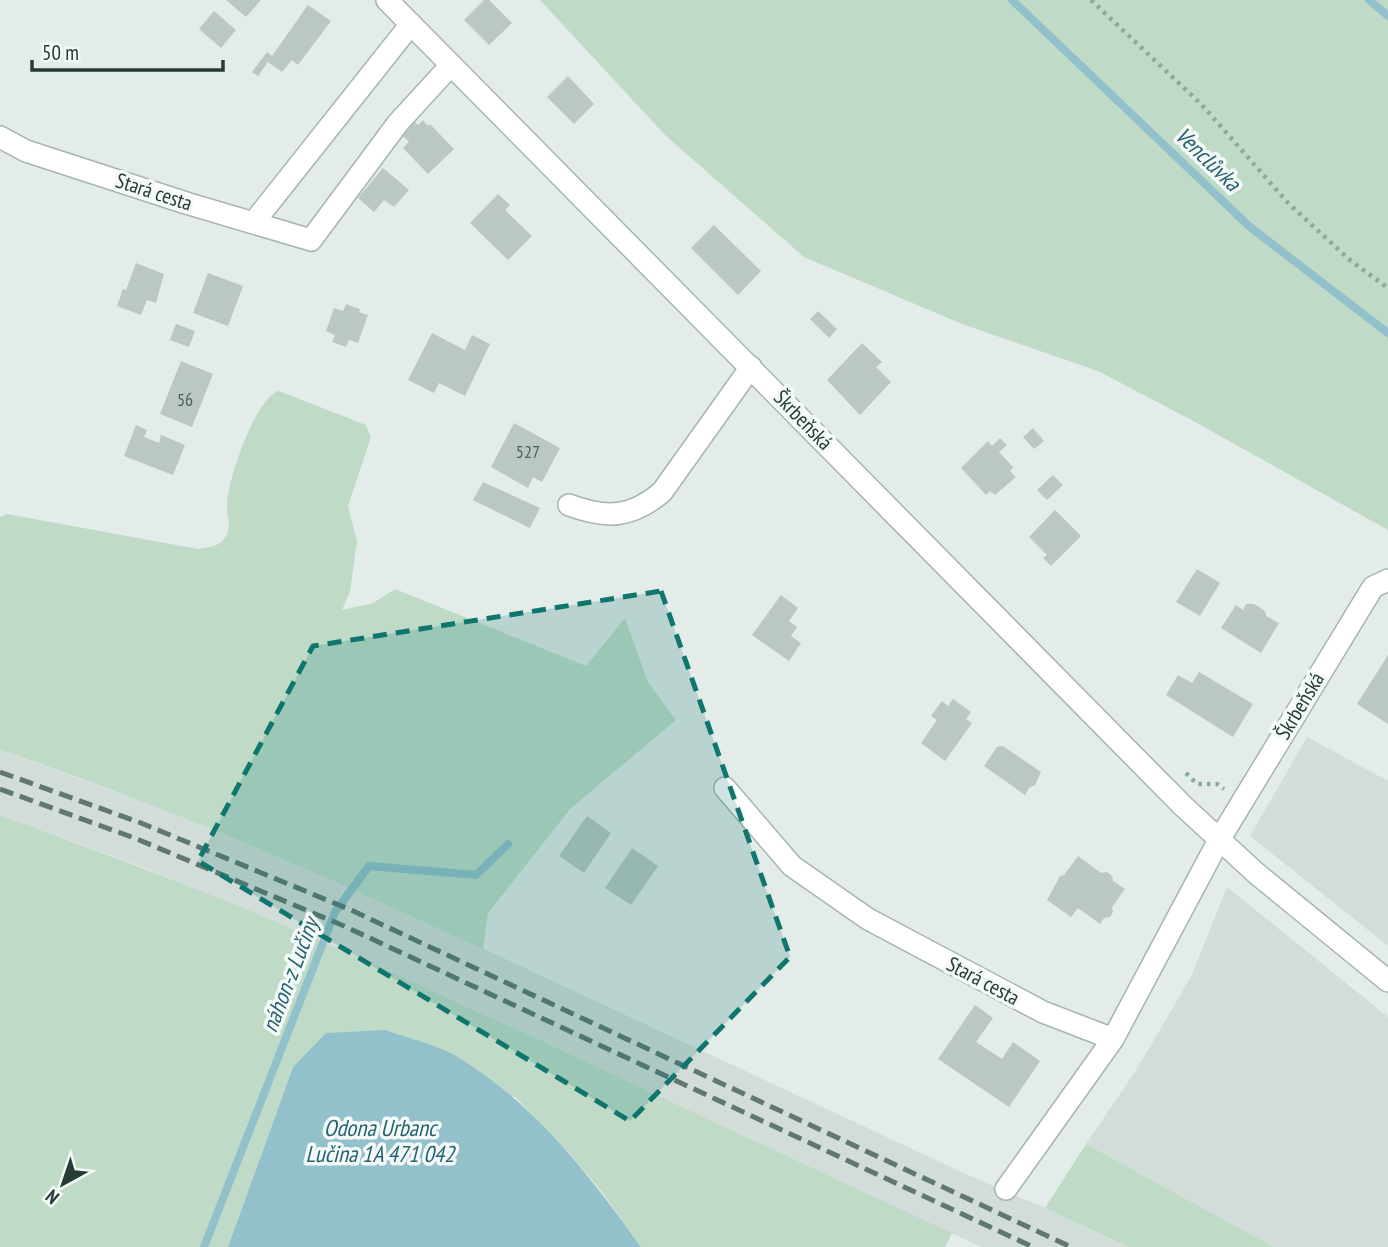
<svg xmlns="http://www.w3.org/2000/svg" width="1388" height="1247" font-family="'PT Sans Narrow',sans-serif">
<rect width="100%" height="100%" fill="#e4ece9"/>
<g fill="#d2dcd8">
<path d="M1307,737L1388,781V946L1250,836Z"/>
<path d="M0,750L149,804L360,891L970,1176L1045,1208L1127,1247H981L458,1002L308,935L140,866L0,815Z"/>
<path d="M1227,887L1388,1017V1247H1274L1086,1144L1135,1072L1191,977Z"/>
</g>
<g fill="#bfdbc8">
<path d="M540,0H1388V530L1197,423L1098,371L962,324L804,257L666,136Z"/>
<path d="M279,391L366,425L371,437L348,506L357,541L350,592L342,610L373,603L395,589L586,666L625,618L648,682L676,720L571,808L488,913L483,949C325,875 165,806 0,750V517L7,514L198,549C209,547 220,547 226,536C232,526 226,516 227,505C227,481 256,396 279,391Z"/>
<path d="M0,815C104,853 208,892 310,936C526,1031 738,1134 952,1233L945,1247H641L602,1192L570,1154L515,1097L293,1067L228,1247H0Z"/>
<path d="M1086,1144L1274,1247H1128L1045,1208Z"/>
</g>
<path fill="#92c1cb" d="M385,1030C407,1038 435,1044 456,1056C533,1102 589,1174 641,1247H228L293,1067L326,1033Z"/>
<g fill="none" stroke-linecap="round" stroke-linejoin="round">
<g stroke="#92c1cb" stroke-width="8">
<path d="M1012,0L1250,227L1388,333"/>
<path d="M1369,0L1388,16"/>
<path d="M204,1247L335,912L369,866L476,875L508,844"/>
</g>
</g>
<g fill="#bac7c2">
<path d="M226,0H261L246,17Z"/>
<path d="M484,0H489L512,23L489,45L464,20Z"/>
<path d="M308,5L331,21L298,65L292,60L282,72L268,62L258,76L252,72L267,52L272,56Z"/>
<path d="M214,11L236,30L221,48L199,29Z"/>
<path d="M568,76L594,104L574,124L547,97Z"/>
<path d="M423,120L428,126L430,124L454,149L428,174L403,148L409,142L402,135L415,122L418,125Z"/>
<path d="M383,168L409,190L394,207L384,200L374,212L358,198Z"/>
<path d="M498,194L510,205L505,210L532,236L508,260L470,223Z"/>
<path d="M714,225L761,271L738,295L691,248Z"/>
<path d="M136,263L164,274L156,303L147,300L141,315L117,306L123,289L126,290Z"/>
<path d="M208,273L243,286L228,326L193,313Z"/>
<path d="M346,304L360,309L359,312L368,315L358,343L349,340L346,347L332,342L335,335L326,331L334,308L343,311Z"/>
<path d="M818,311L837,329L829,338L810,319Z"/>
<path d="M176,324L195,331L189,347L170,340Z"/>
<path d="M432,333L465,350L472,335L490,344L465,396L439,383L434,393L408,380Z"/>
<path d="M862,343L882,362L876,367L891,382L860,415L827,380Z"/>
<path d="M181,361L213,374L192,427L160,414Z"/>
<path d="M514,423L560,448L542,482L533,477L528,488L491,467Z"/>
<path d="M136,425L147,430L144,437L159,443L161,435L185,445L173,475L124,456Z"/>
<path d="M1033,428L1044,441L1034,449L1023,437Z"/>
<path d="M1000,438L1007,445L999,452L1013,467L1010,471L1016,477L995,495L990,491L986,495L961,468L988,441L992,446Z"/>
<path d="M1053,475L1063,485L1047,500L1037,490Z"/>
<path d="M483,482L540,508L530,528L473,500Z"/>
<path d="M1055,510L1081,536L1051,566L1043,558L1047,555L1029,537Z"/>
<path d="M1197,569L1220,583L1200,616L1176,602Z"/>
<path d="M781,595L798,608L789,621L797,627L791,636L801,643L789,661L752,635Z"/>
<path d="M1246,604H1254L1265,611L1266,616L1279,623L1261,653L1221,628L1236,605L1243,610Z"/>
<path d="M1388,655V724L1357,704Z"/>
<path d="M1199,672L1253,704L1233,737L1166,695L1178,675L1192,683Z"/>
<path d="M953,699L971,712L966,719L972,723L945,761L921,743L937,720L931,716L942,701L948,706Z"/>
<path d="M1003,746L1041,772L1035,785L1029,788L1025,795L984,766L997,747Z"/>
<path d="M587,816L611,833L584,873L559,856Z"/>
<path d="M632,848L658,866L631,905L605,888Z"/>
<path d="M1078,856L1101,873L1107,872L1112,876L1113,881L1125,889L1112,907L1113,912L1110,917L1104,918L1100,924L1078,908L1071,917L1047,900L1060,876L1064,875Z"/>
<path d="M975,1005L993,1018L976,1042L1002,1059L1013,1042L1040,1061L1009,1107L938,1059Z"/>
</g>
<g fill="none" stroke-linecap="round" stroke-linejoin="round">
<g stroke="#a7b4b0" stroke-width="24">
<g id="minor">
<path d="M387,0L1183,806L1257,874L1388,981"/>
<path d="M0,137L26,151L186,203L311,240L398,123L451,65"/>
<path d="M254,222L411,24"/>
<path d="M569,505C607,519 631,518 662,492L751,367"/>
<path d="M725,788L792,866L868,919L1043,1012L1113,1039L1006,1189"/>
<path d="M1113,1039L1219,840L1373,587L1388,580"/>
</g>
</g>
<g stroke="#88aca2" stroke-width="4.5" stroke-dasharray="3.5 5" stroke-linecap="butt">
<path d="M1091,0L1202,105L1289,204L1351,261L1388,288"/>
<path d="M1186,773L1197,784H1217L1224,789"/>
</g>
<use href="#minor" stroke="#fff" stroke-width="21"/>
<g stroke="#607772" stroke-width="5" stroke-dasharray="14 7" stroke-linecap="butt">
<path d="M0,772L141,823L351,910L1071,1247"/>
<path d="M0,789L137,839L344,926L1033,1247"/>
</g>
</g>
<path fill="#0f766e" fill-opacity="0.2" stroke="#0f766e" stroke-width="5" stroke-dasharray="14 9" stroke-linejoin="round" d="M661,591L790,957L630,1121L198,861L313,646Z"/>
<g text-anchor="middle" stroke-width="7" stroke-linejoin="round" paint-order="stroke">
<g font-size="18" fill="#4a5f59">
<text x="185" y="406">56</text>
<text x="528" y="458">527</text>
</g>
<g font-size="21" fill="#253c36" stroke="#f4f9f7">
<text transform="translate(154 192) rotate(18)" y="7">Stará cesta</text>
<text transform="translate(803 420) rotate(46)" y="7">Škrbeňská</text>
<text transform="translate(1300 706) rotate(-59)" y="7">Škrbeňská</text>
<text transform="translate(983 981) rotate(28)" y="7">Stará cesta</text>
</g>
<g font-size="23" font-style="italic" fill="#256372" stroke="#f4f9f7">
<text transform="translate(1208 159) rotate(44)" y="8">Venclůvka</text>
<text transform="translate(290 975) rotate(-69)" y="8">náhon-z Lučiny</text>
<text x="380" y="1136">Odona Urbanc<tspan x="380" dy="26">Lučina 1A 471 042</tspan></text>
</g>
</g>
<g transform="translate(63 1184) rotate(220)" stroke="#f4f9f7" stroke-width="5" paint-order="stroke">
<path d="M0-5L12 26L0 18L-12 26Z" fill="#253c36"/>
<text y="-10" font-size="19" font-weight="bold" text-anchor="middle" fill="#253c36">N</text>
</g>
<path d="M32 60v10h191v-10" fill="none" stroke="#253c36" stroke-width="3.5"/>
<text x="42" y="60" font-size="21" fill="#253c36" stroke="#f4f9f7" stroke-width="5" paint-order="stroke">50 m</text>
</svg>
